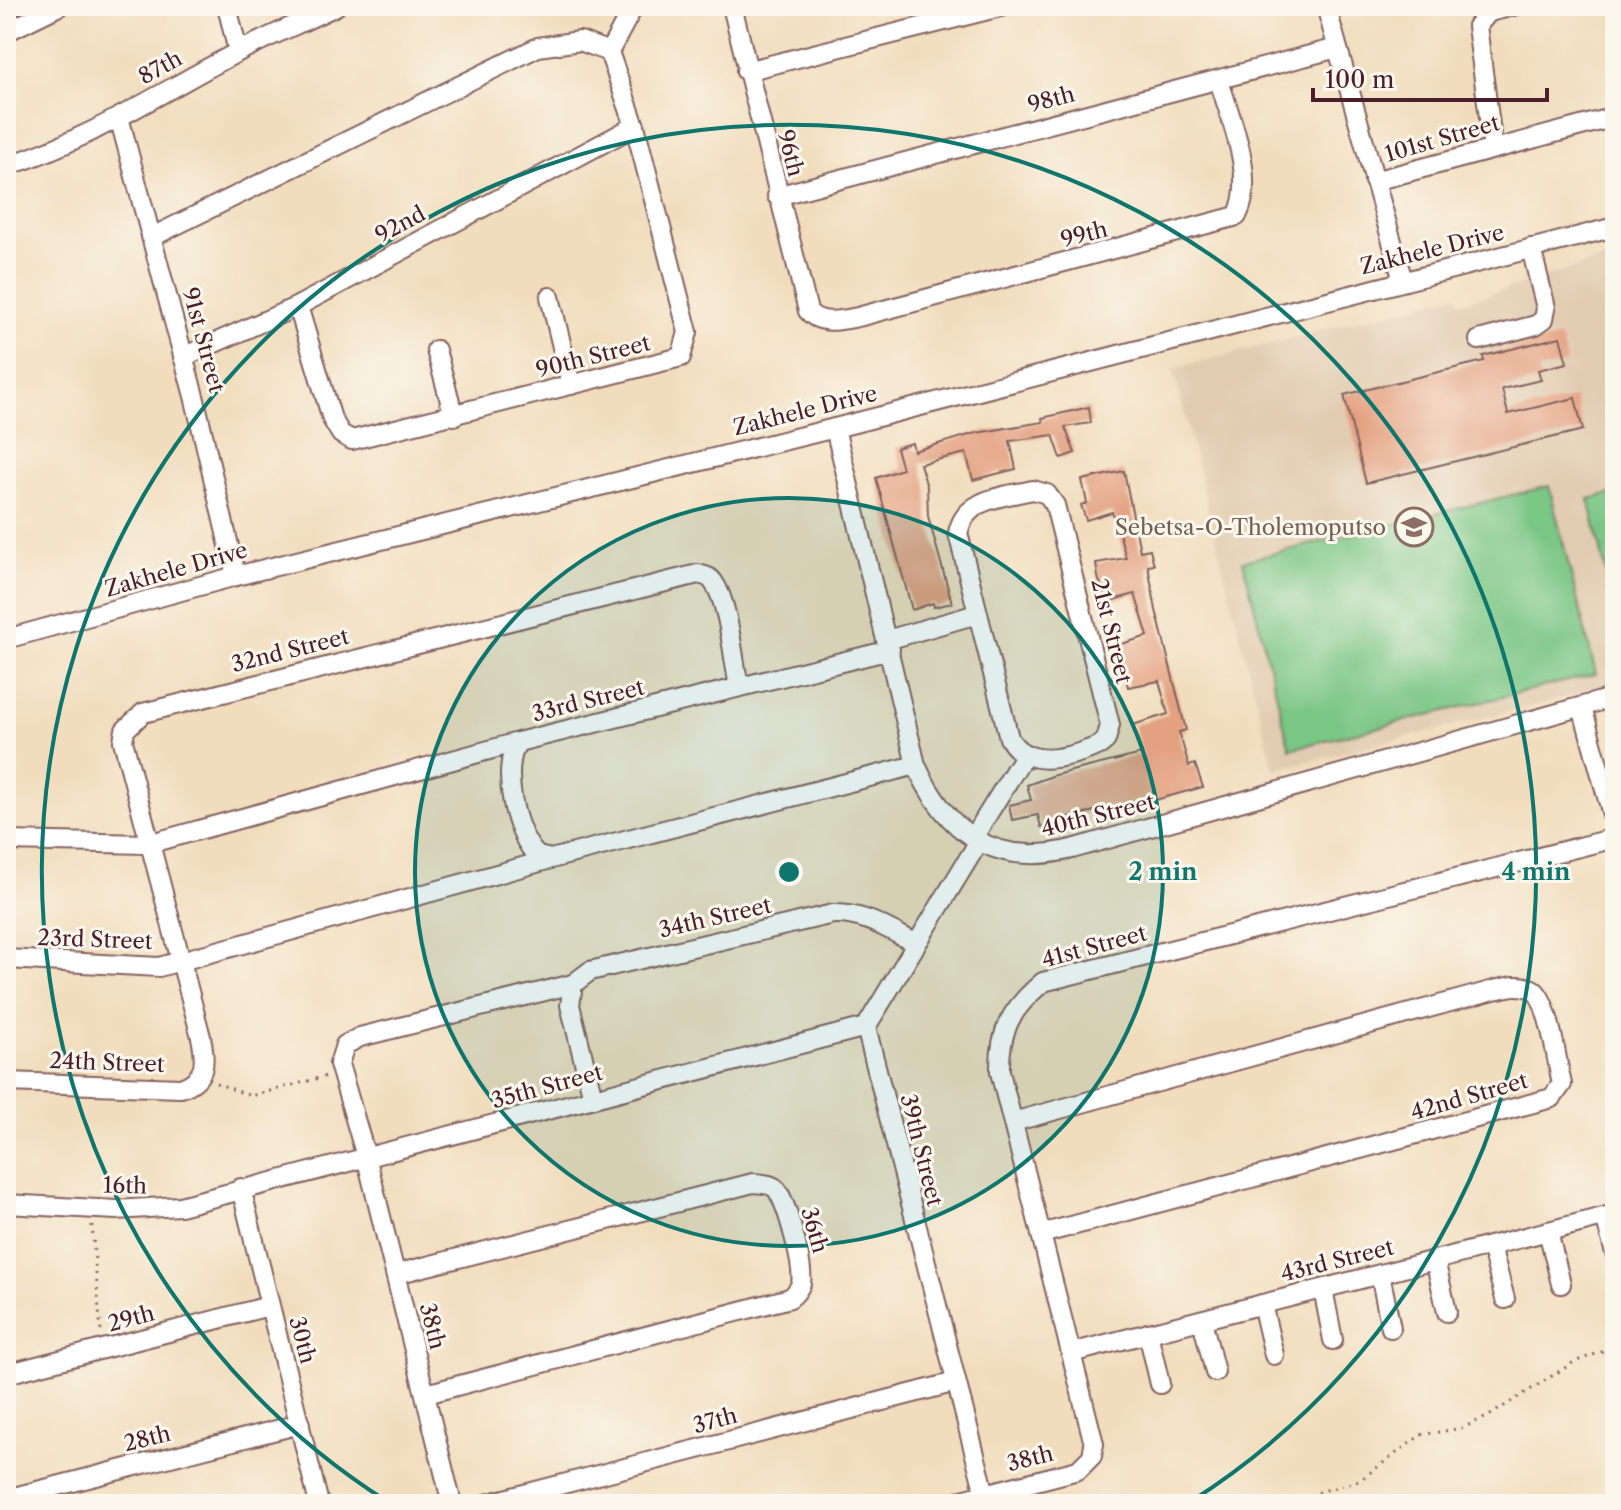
<svg xmlns="http://www.w3.org/2000/svg" width="1621" height="1510" font-family="'Libre Caslon Text',serif">
<rect width="100%" height="100%" fill="#fbf7ec"/>
<filter id="ink" filterUnits="userSpaceOnUse"><feTurbulence type="fractalNoise" baseFrequency=".0125" numOctaves="2"/><feDisplacementMap in="SourceGraphic" scale="16" xChannelSelector="R" yChannelSelector="G"/><feConvolveMatrix kernelMatrix="1 2 1 2 8 2 1 2 1" color-interpolation-filters="sRGB"/></filter>
<filter id="wash" filterUnits="userSpaceOnUse"><feTurbulence type="fractalNoise" baseFrequency=".006" numOctaves="4" result="noise"/><feDisplacementMap in="SourceGraphic" scale="32" xChannelSelector="R" yChannelSelector="G"/><feGaussianBlur stdDeviation="1.8" result="paint"/><feColorMatrix in="noise" values="0 0 0 0 0 0 0 0 0 0 0 0 0 0 0 0 0 1.4 0 .05"/><feComposite in="paint" operator="in"/></filter>
<g filter="url(#wash)">
<rect width="100%" height="100%" fill="#f1ddbd"/>
<path fill="#e2ccb1" d="M1615,256V685L1274,770L1173,369L1457,295L1460,303Z"/>
<g fill="#7ac685" stroke="#627258" stroke-width="2">
<path d="M1549,486L1596,674L1290,749L1243,561Z"/>
<path d="M1615,493V583L1609,585L1589,499Z"/>
</g>
<g id="blocks">
<g fill="#e4a181">
<path d="M1560,337L1567,363L1538,370L1541,380L1502,389L1508,414L1575,398L1583,430L1366,483L1344,395L1484,361L1483,356Z"/>
<path d="M1089,407L1091,423L1065,427L1075,453L1061,458L1053,435L1010,441L1016,469L973,480L966,453L920,464L927,487L928,516L952,603L934,607L933,603L912,610L876,478L902,469L896,448L912,443L914,451L976,433L1043,422L1042,418Z"/>
<path d="M1124,471L1140,551L1150,549L1154,565L1148,566L1156,610L1186,730L1179,732L1189,766L1195,764L1203,787L1118,810L1117,806L1055,820L1056,823L1041,827L1038,815L1012,820L1009,805L1031,800L1027,785L1055,775L1142,754L1133,725L1168,714L1159,681L1128,687L1118,645L1148,636L1135,594L1106,602L1098,577L1096,563L1126,558L1115,518L1112,512L1086,520L1081,505L1087,503L1082,480Z"/>
</g>
</g>
</g>
<g filter="url(#ink)">
<use href="#blocks" fill-opacity="0" stroke="#84625e" stroke-width="2"/>
<g fill="none" stroke-linecap="round" stroke-linejoin="round">
<g stroke="#84625e" stroke-width="22">
<g id="minor">
<path d="M227,6L238,52"/>
<path d="M732,6L808,311C820,326 842,320 858,317L1237,216C1257,178 1230,119 1219,80"/>
<path d="M1326,6L1403,281"/>
<path d="M6,32L59,6"/>
<path d="M609,52L634,6"/>
<path d="M746,71L1004,6"/>
<path d="M119,117L195,400L236,576"/>
<path d="M1493,148L1477,26L1489,12L1514,6"/>
<path d="M6,166C88,141 161,92 236,53C269,36 303,22 336,6"/>
<path d="M1374,181L1615,117"/>
<path d="M777,196L1337,48"/>
<path d="M152,237L538,47L580,41L609,52L635,126L688,332L681,357L352,440L341,434L332,419L298,306"/>
<path d="M550,297L571,385"/>
<path d="M1479,340L1536,325L1544,319L1546,308L1531,248"/>
<path d="M436,350L454,416"/>
<path d="M183,357L298,306L635,126"/>
<path d="M835,428L916,765C947,834 995,868 1072,849L1615,697"/>
<path d="M1033,490L1047,494L1055,505L1110,725L1106,740L1100,745C1072,757 1027,771 1009,738L958,533C965,498 1002,497 1033,490Z"/>
<path d="M6,639L236,576L835,428L1615,227"/>
<path d="M887,640L977,614"/>
<path d="M1582,707L1615,825"/>
<path d="M518,742C500,767 515,837 538,856L551,859"/>
<path d="M973,838L1025,754"/>
<path d="M6,841L148,844L518,742L890,650"/>
<path d="M978,843L866,1027L985,1494"/>
<path d="M6,959L159,967L551,859L916,765"/>
<path d="M6,1082L181,1088C207,1079 206,1062 201,1037L123,741L125,730L143,713L698,574C705,576 710,576 714,583C729,604 733,659 739,686"/>
<path d="M593,1098L570,1005L573,984L590,971L833,914C864,913 888,929 915,943"/>
<path d="M1013,1122L1494,990C1507,987 1519,983 1532,989C1549,997 1557,1064 1562,1084L1552,1098L1041,1234"/>
<path d="M241,1188L319,1504"/>
<path d="M6,1204L116,1210L180,1206L866,1027"/>
<path d="M1605,1217L1615,1253"/>
<path d="M1548,1231L1561,1284"/>
<path d="M1491,1246L1505,1299"/>
<path d="M1435,1260L1447,1312"/>
<path d="M396,1274L753,1183C761,1184 772,1183 777,1190C787,1204 804,1266 801,1283C799,1290 795,1294 790,1298L426,1394"/>
<path d="M1380,1274L1391,1328"/>
<path d="M1323,1289L1333,1340"/>
<path d="M1262,1304L1274,1355"/>
<path d="M1202,1320L1215,1372"/>
<path d="M1148,1333L1160,1384"/>
<path d="M1071,1353L1615,1214"/>
<path d="M6,1374L269,1306"/>
<path d="M6,1499L300,1424"/>
<path d="M452,1504L367,1160L339,1064L345,1045L360,1037L573,984"/>
<path d="M486,1504L956,1382"/>
<path d="M947,1504L1078,1470L1092,1456L1094,1444L1000,1072C999,1030 1011,1009 1043,982L1615,838"/>
</g>
</g>
<g stroke="#84625e" stroke-width="3" stroke-dasharray="2 6" stroke-linecap="butt">
<path d="M216,1083L251,1096L327,1076"/>
<path d="M92,1225L101,1333"/>
<path d="M1297,1504L1316,1493L1360,1480L1421,1435L1462,1428L1487,1417L1574,1362L1615,1347"/>
</g>
<use href="#minor" stroke="#fff" stroke-width="18"/>
</g>
</g>
<circle cx="789" cy="872" r="374" fill="#0f766e" fill-opacity=".12"/>
<g fill="none" stroke="#0f766e" stroke-width="4">
<circle cx="789" cy="872" r="374"/>
<path d="M388 1502A747 747 0 1 1 1190 1502"/>
</g>
<defs>
<g id="school-ring" transform="scale(2)"><circle r="9.5" fill="#fbf7ec" stroke="#8d6e63" stroke-width="1.5"/><path d="M0-5L7-2L0 1L-7-2ZM-4 1L0 2.5L4 1V4Q0 6-4 4Z" fill="#8d6e63"/></g>
</defs>
<g fill-rule="evenodd">
<use href="#school-ring" x="1414" y="527"/>
</g>
<g text-anchor="middle" stroke-width="6" stroke-linejoin="round" paint-order="stroke">
<g font-size="22" fill="#4a1f2b" stroke="#fbf7ec">
<text transform="translate(160 67) rotate(-29)" y="8">87th</text>
<text transform="translate(1051 99) rotate(-15)" y="8">98th</text>
<text transform="translate(1442 138) rotate(-16)" y="8">101st Street</text>
<text transform="translate(791 153) rotate(76)" y="8">96th</text>
<text transform="translate(400 224) rotate(-28)" y="8">92nd</text>
<text transform="translate(1084 234) rotate(-14)" y="8">99th</text>
<text transform="translate(1432 249) rotate(-14)" y="8">Zakhele Drive</text>
<text transform="translate(204 340) rotate(75)" y="8">91st Street</text>
<text transform="translate(593 356) rotate(-14)" y="8">90th Street</text>
<text transform="translate(805 410) rotate(-14)" y="8">Zakhele Drive</text>
<text transform="translate(176 569) rotate(-16)" y="8">Zakhele Drive</text>
<text transform="translate(1112 631) rotate(76)" y="8">21st Street</text>
<text transform="translate(290 650) rotate(-14)" y="8">32nd Street</text>
<text transform="translate(588 700) rotate(-14)" y="8">33rd Street</text>
<text transform="translate(1098 815) rotate(-14)" y="8">40th Street</text>
<text transform="translate(715 917) rotate(-13)" y="8">34th Street</text>
<text transform="translate(95 939) rotate(2)" y="8">23rd Street</text>
<text transform="translate(1094 946) rotate(-15)" y="8">41st Street</text>
<text transform="translate(107 1062) rotate(2)" y="8">24th Street</text>
<text transform="translate(547 1086) rotate(-15)" y="8">35th Street</text>
<text transform="translate(1469 1096) rotate(-16)" y="8">42nd Street</text>
<text transform="translate(922 1150) rotate(76)" y="8">39th Street</text>
<text transform="translate(125 1185) rotate(1)" y="8">16th</text>
<text transform="translate(815 1230) rotate(74)" y="8">36th</text>
<text transform="translate(1337 1260) rotate(-14)" y="8">43rd Street</text>
<text transform="translate(131 1318) rotate(-15)" y="8">29th</text>
<text transform="translate(433 1326) rotate(76)" y="8">38th</text>
<text transform="translate(303 1340) rotate(75)" y="8">30th</text>
<text transform="translate(715 1420) rotate(-15)" y="8">37th</text>
<text transform="translate(147 1438) rotate(-14)" y="8">28th</text>
<text transform="translate(1030 1458) rotate(-14)" y="8">38th</text>
</g>
<g font-size="22" fill="#785e54" stroke="#fbf7ec" text-anchor="end">
<text x="1386" y="535">Sebetsa-O-Tholemoputso</text>
</g>
</g>
<circle cx="789" cy="872" r="12" fill="#0f766e" stroke="#fbf7ec" stroke-width="4"/>
<g font-size="24" text-anchor="middle" font-weight="bold" fill="#0f766e" stroke="#fbf7ec" stroke-width="6" stroke-linejoin="round" paint-order="stroke">
<text x="1163" y="880">2 min</text>
<text x="1536" y="880">4 min</text>
</g>
<rect width="1621" height="1510" fill="none" stroke="#fbf7ec" stroke-width="32"/>
<path d="M1313 88v12h234v-12" fill="none" stroke="#4a1f2b" stroke-width="4"/>
<text x="1325" y="88" font-size="24" fill="#4a1f2b" stroke="#fbf7ec" stroke-width="6" paint-order="stroke">100 m</text>
</svg>
